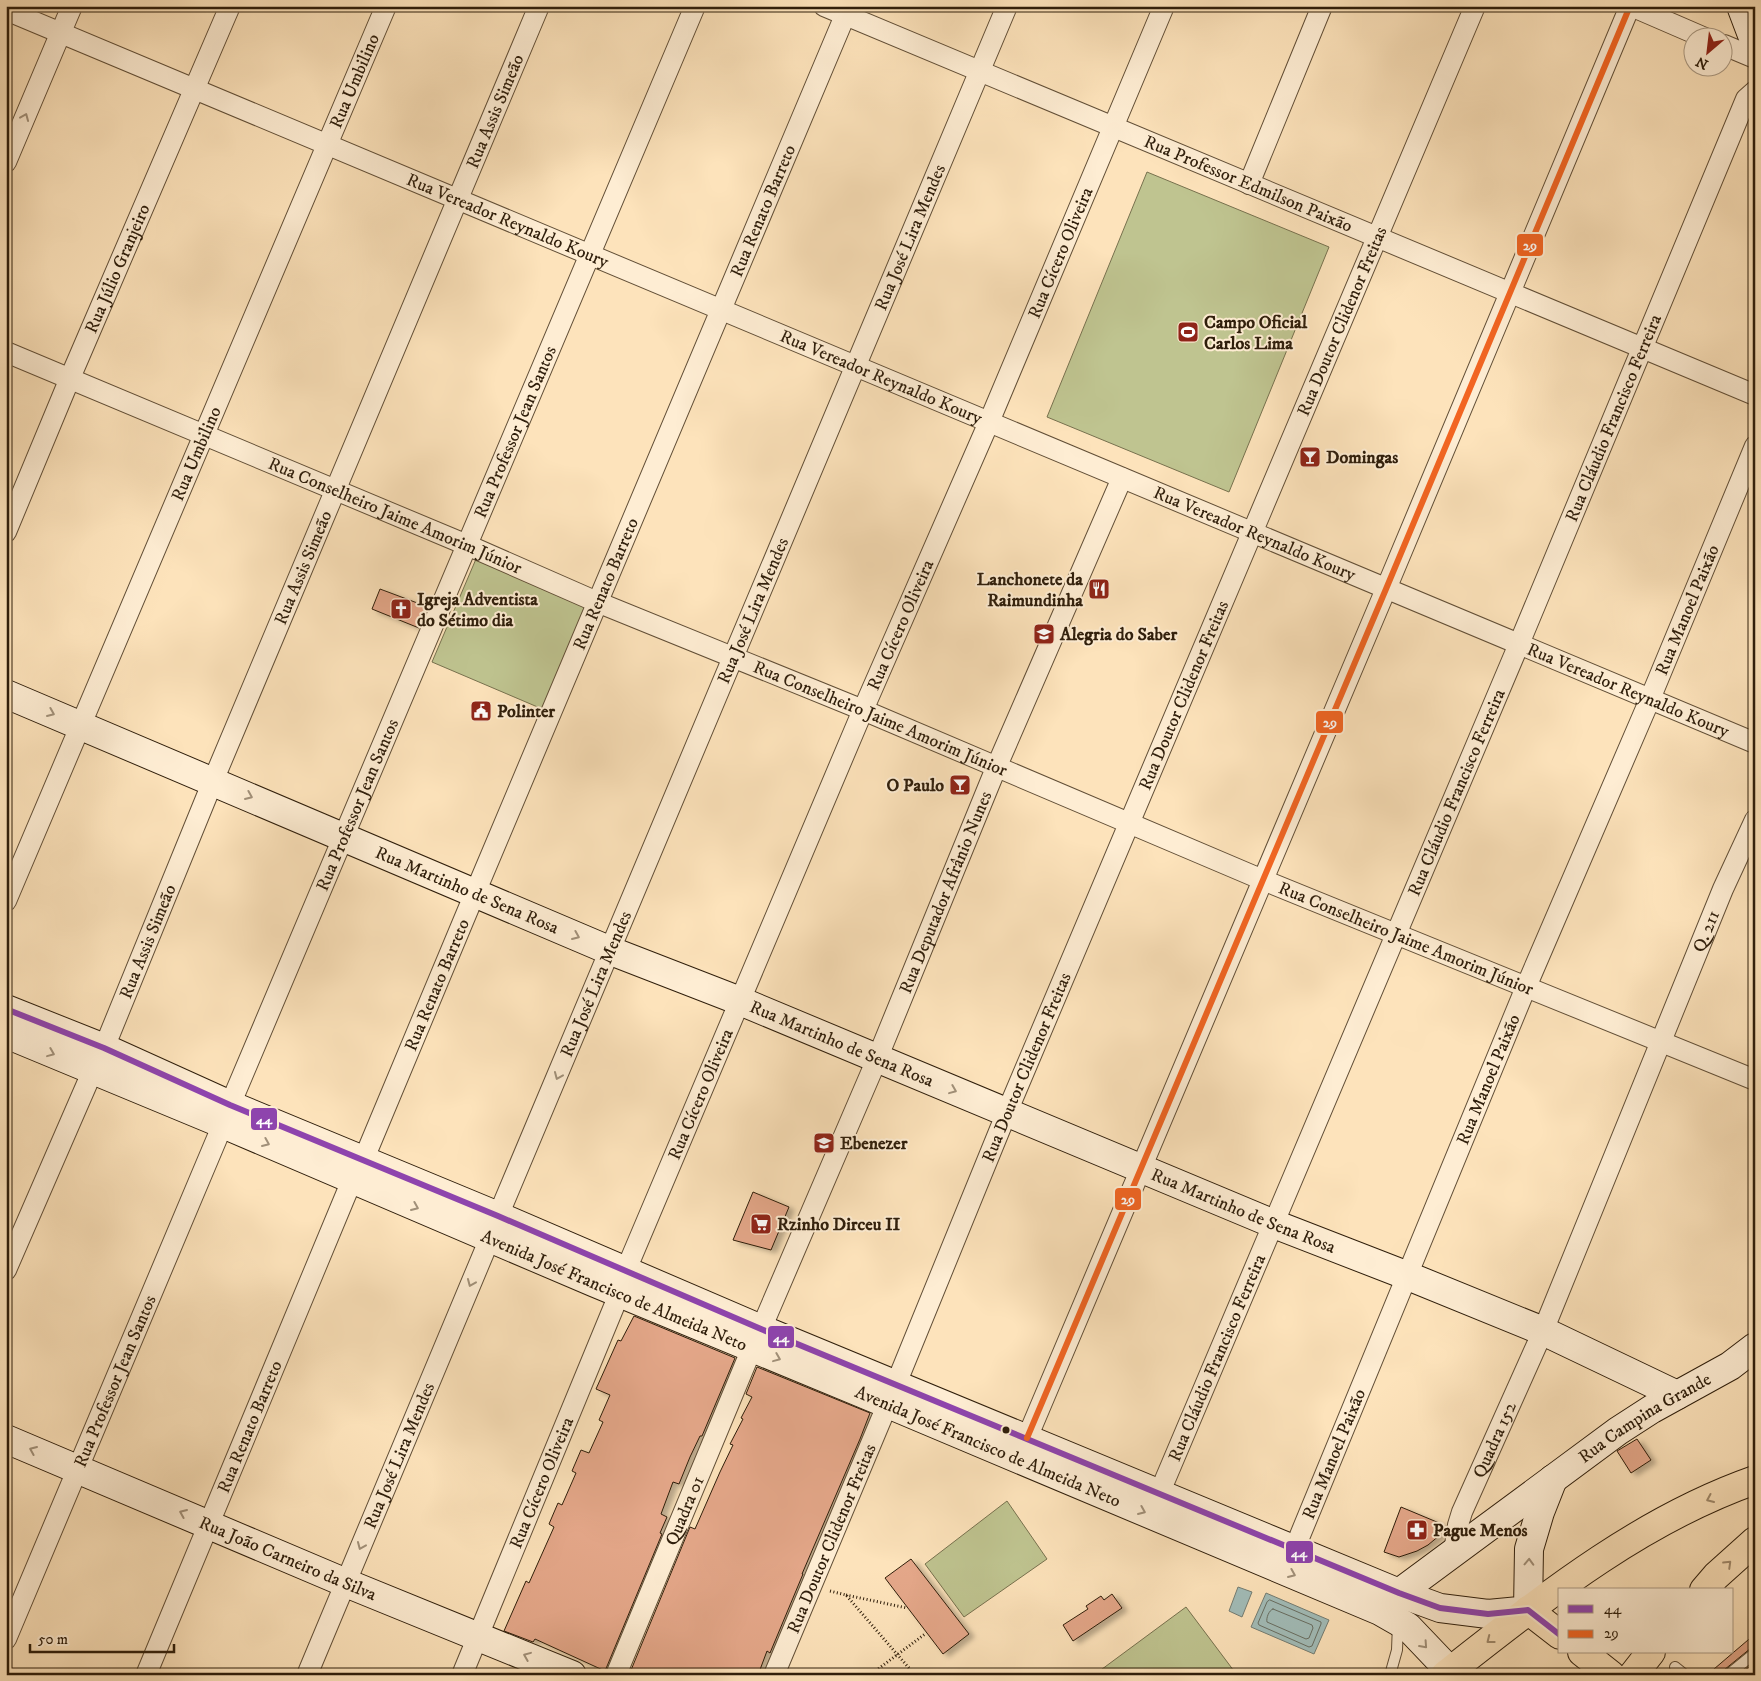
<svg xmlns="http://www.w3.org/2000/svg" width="1761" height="1681" font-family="'IM FELL DW Pica',serif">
<defs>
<filter id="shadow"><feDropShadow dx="5.5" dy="3" stdDeviation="2.5" flood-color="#0004"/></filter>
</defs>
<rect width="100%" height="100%" fill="#fde3bb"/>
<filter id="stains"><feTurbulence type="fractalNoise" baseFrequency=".004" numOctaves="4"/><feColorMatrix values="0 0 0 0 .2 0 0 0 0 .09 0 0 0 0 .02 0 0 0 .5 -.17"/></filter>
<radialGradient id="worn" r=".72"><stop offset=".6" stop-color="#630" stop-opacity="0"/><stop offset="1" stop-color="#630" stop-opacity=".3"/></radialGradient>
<g fill="#bfc490" stroke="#77714e">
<path d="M1147,172L1329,247L1229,492L1047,417Z"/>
<path d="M476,559L592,608L547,711L432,662Z"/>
<path d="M1007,1501L1047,1559L964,1617L925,1564Z"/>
<path d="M1186,1607L1237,1675H1094Z"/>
</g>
<g fill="#a2bdb9" stroke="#747d73">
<path d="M1238,1587L1252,1592L1242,1617L1229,1611Z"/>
<path d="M1266,1593L1329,1620L1314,1654L1251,1627Z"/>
</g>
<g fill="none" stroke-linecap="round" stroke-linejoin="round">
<g stroke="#686e62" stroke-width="1">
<path d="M1270,1600L1321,1622V1624L1312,1646L1309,1647L1259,1625L1258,1623L1267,1602Z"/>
<path d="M1273,1609L1312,1625L1313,1628L1309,1638L1306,1639L1267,1622C1266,1618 1269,1610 1273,1609Z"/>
</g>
</g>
<g fill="#e4a789" stroke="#2f1e0b" filter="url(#shadow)">
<path d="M380,589L428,607L419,628L372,609Z"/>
<path d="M753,1192L789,1207L771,1250L733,1240Z"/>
<path d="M634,1316L735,1358L702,1436H700L690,1457L679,1484L673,1482L661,1514L667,1517L660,1533L662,1534L605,1671L535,1639L533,1642L504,1631L526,1581L529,1583L554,1527L549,1524L558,1503L562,1505L576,1473L572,1471L581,1450L589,1453L603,1422L599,1420L610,1395L596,1389L618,1340L621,1341Z"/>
<path d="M757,1367L870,1413L860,1439L802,1574H803L770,1653L767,1651L758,1675H629L690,1527L695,1529L720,1472L733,1445L730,1444L743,1419L741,1418L752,1397L746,1394Z"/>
<path d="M1637,1439L1651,1460L1631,1473L1617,1451Z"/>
<path d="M1401,1507L1444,1525L1440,1535L1428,1545L1417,1551L1399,1557L1384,1552Z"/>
<path d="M911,1559L969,1634L943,1654L885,1578Z"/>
<path d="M1112,1594L1122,1608L1073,1641L1063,1625L1088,1609L1086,1606L1101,1596L1104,1600Z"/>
<path d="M1755,1634V1646L1751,1648L1724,1670L1721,1675H1707Z"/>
<path d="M1755,1662V1675H1739Z"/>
</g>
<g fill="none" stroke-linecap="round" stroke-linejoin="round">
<g stroke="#624f37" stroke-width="12">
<g id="lane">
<path d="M1675,1667L1685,1675"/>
<path d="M1390,1675L1397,1650L1398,1624"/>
<path d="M1728,1675L1755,1653"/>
</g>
</g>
<g stroke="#624f37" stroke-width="22">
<g id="street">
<path id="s1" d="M824,6L1755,395"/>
<path d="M1631,6L1705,38"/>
<path id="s2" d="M6,10L1755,743"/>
<path d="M1724,45L1755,58"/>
<path d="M6,162L72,6"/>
<path d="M1249,184L1322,6"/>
<path id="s3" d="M6,352L467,545L597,602L863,710L1263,880L1755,1080"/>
<path id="s4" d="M6,532L70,378L230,6"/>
<path id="s5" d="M6,901L386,6"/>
<path id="s6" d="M104,1048L213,781L539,6"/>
<path id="s7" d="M230,1105L695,6"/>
<path id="s8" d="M363,1161L475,893L849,6"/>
<path d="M6,1270L93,1070"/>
<path id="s9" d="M626,1270L863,710L989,422L1164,6"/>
<path id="s10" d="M761,1329L877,1059L996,768L1122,478"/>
<path d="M1027,1438L1386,589L1630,6"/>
<path id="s11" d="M1159,1494L1519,644L1746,99L1755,91"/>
<path id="s12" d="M1294,1550L1526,987L1650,699L1755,446"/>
<path id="s13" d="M1454,1552L1458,1525L1462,1512L1543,1331L1723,889L1755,820"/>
<path id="s14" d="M6,1639L223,1124"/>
<path id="s15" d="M146,1675L352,1180"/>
<path id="s16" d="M307,1675L490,1238L498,1216L1007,6"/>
<path id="s17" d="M462,1675L620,1292"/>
<path id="s18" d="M616,1675L752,1348"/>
<path id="s19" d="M774,1675L896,1384L1007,1112L1475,6"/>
</g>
</g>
<g stroke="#2f1e0b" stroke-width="30">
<g id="secondary">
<path d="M1741,6L1755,43"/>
<path id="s20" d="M6,694L611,951L740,1001L1274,1224L1408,1276L1543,1331L1677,1395"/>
<path d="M6,1009L104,1048L230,1105L498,1216L761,1329L1399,1593L1440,1608L1488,1614L1528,1610L1529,1549L1540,1512L1553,1479"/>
<path id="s21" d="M6,1034L223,1124L595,1283L888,1404L1380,1611L1408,1627L1450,1671"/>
<path id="s22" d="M6,1439L346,1583L572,1675"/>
<path id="s23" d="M1399,1593L1618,1431L1652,1409L1730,1366L1755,1347"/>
</g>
</g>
<g stroke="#2f1e0b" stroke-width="30">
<g id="primary">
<path d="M1528,1610L1560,1635"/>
<path d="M1582,1652L1611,1675"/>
</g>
</g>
<g stroke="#2f1e0b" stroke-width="30">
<g id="highway">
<path d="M1704,1590L1716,1576L1755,1541"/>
<path d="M1445,1675C1541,1600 1638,1521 1755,1480"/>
<path d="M1633,1675L1651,1652"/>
</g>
</g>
<g stroke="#2f1e0b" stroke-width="3" stroke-dasharray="1 2.5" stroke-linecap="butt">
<path d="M830,1591L846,1595L915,1675"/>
<path d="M846,1595L907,1608"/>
<path d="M870,1675L925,1634"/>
</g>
<use href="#lane" stroke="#feedd3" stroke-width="10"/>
<use href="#street" stroke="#feedd3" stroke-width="20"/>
<use href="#secondary" stroke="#feedd3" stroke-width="28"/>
<use href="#primary" stroke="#fde3bb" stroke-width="28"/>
<use href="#highway" stroke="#fde3bb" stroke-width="28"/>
<g stroke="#feedd3" stroke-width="10">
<path id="bus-1" d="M6,1009L104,1048L230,1105L498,1216L761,1329L1399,1593L1440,1608L1488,1614L1528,1610L1560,1635"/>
</g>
<g stroke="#feedd3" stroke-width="10">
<path id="bus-2" d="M1027,1438L1386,589L1630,6"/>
</g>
<use href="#bus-1" stroke="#8e44ad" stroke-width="6"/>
<use href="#bus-2" stroke="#f26522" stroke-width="6"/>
</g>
<defs><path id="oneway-chevron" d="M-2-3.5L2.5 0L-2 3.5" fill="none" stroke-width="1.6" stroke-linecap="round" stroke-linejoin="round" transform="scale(1.25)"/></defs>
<g stroke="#a19079">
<use href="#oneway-chevron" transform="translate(25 117) rotate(-67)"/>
<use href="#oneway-chevron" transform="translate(51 713) rotate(23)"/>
<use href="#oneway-chevron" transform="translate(249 796) rotate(23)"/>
<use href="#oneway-chevron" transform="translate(576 936) rotate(23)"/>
<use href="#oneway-chevron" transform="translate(51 1053) rotate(22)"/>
<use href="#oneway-chevron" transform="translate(558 1076) rotate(113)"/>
<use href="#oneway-chevron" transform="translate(953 1090) rotate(22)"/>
<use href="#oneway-chevron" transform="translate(266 1143) rotate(23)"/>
<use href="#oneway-chevron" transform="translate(415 1207) rotate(23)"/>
<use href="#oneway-chevron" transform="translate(471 1283) rotate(113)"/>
<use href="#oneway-chevron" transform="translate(777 1358) rotate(22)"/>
<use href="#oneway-chevron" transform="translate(33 1450) rotate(-157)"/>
<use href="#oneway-chevron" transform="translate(1142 1511) rotate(23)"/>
<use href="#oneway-chevron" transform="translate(183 1513) rotate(-157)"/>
<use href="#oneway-chevron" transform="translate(361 1546) rotate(113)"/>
<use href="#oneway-chevron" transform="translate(1529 1562) rotate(-88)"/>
<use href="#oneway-chevron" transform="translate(1292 1574) rotate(23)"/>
<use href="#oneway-chevron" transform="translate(1424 1645) rotate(48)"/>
<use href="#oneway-chevron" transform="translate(527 1656) rotate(-158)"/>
</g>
<g stroke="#a08a6c">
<use href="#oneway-chevron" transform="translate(1710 1499) rotate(156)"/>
<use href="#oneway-chevron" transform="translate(1728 1564) rotate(-44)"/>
<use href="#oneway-chevron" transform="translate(1490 1640) rotate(142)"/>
</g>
<defs>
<g id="stadium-square" transform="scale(1.125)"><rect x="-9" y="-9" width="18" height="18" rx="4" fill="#8f2418" stroke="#feedd3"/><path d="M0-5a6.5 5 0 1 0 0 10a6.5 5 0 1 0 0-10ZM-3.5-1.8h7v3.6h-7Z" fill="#fff"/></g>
<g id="bar-square" transform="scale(1.125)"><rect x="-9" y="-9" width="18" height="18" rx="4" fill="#8f2418" stroke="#feedd3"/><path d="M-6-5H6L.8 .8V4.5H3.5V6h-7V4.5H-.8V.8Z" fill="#fff"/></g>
<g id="restaurant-square" transform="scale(1.125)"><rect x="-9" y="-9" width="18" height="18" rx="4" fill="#8f2418" stroke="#feedd3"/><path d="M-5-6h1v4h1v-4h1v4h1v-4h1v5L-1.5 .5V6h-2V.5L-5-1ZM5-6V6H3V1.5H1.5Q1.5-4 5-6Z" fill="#fff"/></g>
<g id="church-square" transform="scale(1.125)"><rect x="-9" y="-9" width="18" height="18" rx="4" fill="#8f2418" stroke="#feedd3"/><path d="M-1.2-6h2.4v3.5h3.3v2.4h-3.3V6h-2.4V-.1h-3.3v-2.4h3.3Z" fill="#fff"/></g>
<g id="school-square" transform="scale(1.125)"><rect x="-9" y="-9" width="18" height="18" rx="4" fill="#8f2418" stroke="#feedd3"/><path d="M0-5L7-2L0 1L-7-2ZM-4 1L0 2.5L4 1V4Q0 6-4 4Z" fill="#fff"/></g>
<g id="civic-square" transform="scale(1.125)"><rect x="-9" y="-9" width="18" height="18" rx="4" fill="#8f2418" stroke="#feedd3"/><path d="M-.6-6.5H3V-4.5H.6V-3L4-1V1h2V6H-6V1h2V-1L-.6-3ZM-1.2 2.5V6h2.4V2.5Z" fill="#fff"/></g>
<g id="supermarket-square" transform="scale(1.125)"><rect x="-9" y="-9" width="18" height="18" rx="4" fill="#8f2418" stroke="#feedd3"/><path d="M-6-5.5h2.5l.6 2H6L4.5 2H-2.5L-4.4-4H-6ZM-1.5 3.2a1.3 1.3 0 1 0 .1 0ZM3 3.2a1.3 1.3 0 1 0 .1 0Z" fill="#fff"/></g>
<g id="pharmacy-square" transform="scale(1.125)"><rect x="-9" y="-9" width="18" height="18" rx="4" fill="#8f2418" stroke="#feedd3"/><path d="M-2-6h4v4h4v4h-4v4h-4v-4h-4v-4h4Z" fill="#fff"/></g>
</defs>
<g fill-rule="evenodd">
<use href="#stadium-square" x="1188" y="332"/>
<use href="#bar-square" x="1310" y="457"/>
<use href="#restaurant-square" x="1099" y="589"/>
<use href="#church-square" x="401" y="609"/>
<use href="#school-square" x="1044" y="634"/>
<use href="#civic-square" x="481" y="711"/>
<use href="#bar-square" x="960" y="785"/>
<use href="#school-square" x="824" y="1143"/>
<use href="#supermarket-square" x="761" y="1224"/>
<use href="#pharmacy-square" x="1417" y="1530"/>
</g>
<circle fill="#2f1e0b" stroke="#feedd3" stroke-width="2" cx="1006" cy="1430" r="4.5"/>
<g text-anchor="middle" stroke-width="4" stroke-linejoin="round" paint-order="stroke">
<g font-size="18" fill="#2f1e0b" stroke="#feedd3">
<text dy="6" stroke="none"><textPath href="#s5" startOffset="891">Rua Umbilino</textPath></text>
<text dy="6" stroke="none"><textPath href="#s6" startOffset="1015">Rua Assis Simeão</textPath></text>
<text dy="6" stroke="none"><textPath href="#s1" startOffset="460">Rua Professor Edmilson Paixão</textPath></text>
<text dy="6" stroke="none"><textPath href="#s8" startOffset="1031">Rua Renato Barreto</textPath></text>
<text dy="6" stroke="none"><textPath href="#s2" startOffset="544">Rua Vereador Reynaldo Koury</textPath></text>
<text dy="6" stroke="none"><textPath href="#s16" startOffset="1559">Rua José Lira Mendes</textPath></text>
<text dy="6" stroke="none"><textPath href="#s9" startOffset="1106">Rua Cícero Oliveira</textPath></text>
<text dy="6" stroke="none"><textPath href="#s4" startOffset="286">Rua Júlio Granjeiro</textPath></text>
<text dy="6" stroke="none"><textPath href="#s19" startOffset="1468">Rua Doutor Clidenor Freitas</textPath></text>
<text dy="6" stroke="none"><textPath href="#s2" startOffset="949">Rua Vereador Reynaldo Koury</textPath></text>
<text dy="6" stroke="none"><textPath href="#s11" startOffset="1168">Rua Cláudio Francisco Ferreira</textPath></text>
<text dy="6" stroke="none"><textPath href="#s7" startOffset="731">Rua Professor Jean Santos</textPath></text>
<text dy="6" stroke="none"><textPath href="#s5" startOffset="486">Rua Umbilino</textPath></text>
<text dy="6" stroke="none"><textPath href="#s3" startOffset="422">Rua Conselheiro Jaime Amorim Júnior</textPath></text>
<text dy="6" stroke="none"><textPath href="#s2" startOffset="1354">Rua Vereador Reynaldo Koury</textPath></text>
<text dy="6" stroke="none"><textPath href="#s6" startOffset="520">Rua Assis Simeão</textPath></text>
<text dy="6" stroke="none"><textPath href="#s8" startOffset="626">Rua Renato Barreto</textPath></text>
<text dy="6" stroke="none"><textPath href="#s16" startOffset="1154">Rua José Lira Mendes</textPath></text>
<text dy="6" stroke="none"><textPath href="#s12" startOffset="1019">Rua Manoel Paixão</textPath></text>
<text dy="6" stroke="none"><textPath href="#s9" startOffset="701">Rua Cícero Oliveira</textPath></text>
<text dy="6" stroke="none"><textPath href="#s2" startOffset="1759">Rua Vereador Reynaldo Koury</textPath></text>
<text dy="6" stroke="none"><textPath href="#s19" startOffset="1062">Rua Doutor Clidenor Freitas</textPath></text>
<text dy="6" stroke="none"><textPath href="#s3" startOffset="948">Rua Conselheiro Jaime Amorim Júnior</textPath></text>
<text dy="6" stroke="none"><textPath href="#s11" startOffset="762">Rua Cláudio Francisco Ferreira</textPath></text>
<text dy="6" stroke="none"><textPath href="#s7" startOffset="326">Rua Professor Jean Santos</textPath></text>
<text dy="6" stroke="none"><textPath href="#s20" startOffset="501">Rua Martinho de Sena Rosa</textPath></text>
<text dy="6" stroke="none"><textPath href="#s10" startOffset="474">Rua Deputador Afrânio Nunes</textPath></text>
<text dy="6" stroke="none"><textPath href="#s13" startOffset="671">Q. 211</textPath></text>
<text dy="6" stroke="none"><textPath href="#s3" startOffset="1518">Rua Conselheiro Jaime Amorim Júnior</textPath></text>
<text dy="6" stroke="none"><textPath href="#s6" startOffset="115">Rua Assis Simeão</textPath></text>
<text dy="6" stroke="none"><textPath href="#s8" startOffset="191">Rua Renato Barreto</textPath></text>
<text dy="6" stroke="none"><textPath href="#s16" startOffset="749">Rua José Lira Mendes</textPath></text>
<text dy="6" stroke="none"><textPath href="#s20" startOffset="906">Rua Martinho de Sena Rosa</textPath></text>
<text dy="6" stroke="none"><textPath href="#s19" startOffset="658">Rua Doutor Clidenor Freitas</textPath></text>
<text dy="6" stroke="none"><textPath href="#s12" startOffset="509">Rua Manoel Paixão</textPath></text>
<text dy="6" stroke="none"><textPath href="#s9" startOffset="191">Rua Cícero Oliveira</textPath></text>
<text dy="6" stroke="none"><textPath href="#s20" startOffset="1341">Rua Martinho de Sena Rosa</textPath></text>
<text dy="6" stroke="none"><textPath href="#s21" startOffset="660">Avenida José Francisco de Almeida Neto</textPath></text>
<text dy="6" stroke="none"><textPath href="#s11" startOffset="148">Rua Cláudio Francisco Ferreira</textPath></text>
<text dy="6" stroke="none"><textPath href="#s14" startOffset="280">Rua Professor Jean Santos</textPath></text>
<text dy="6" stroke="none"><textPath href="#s23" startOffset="302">Rua Campina Grande</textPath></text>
<text dy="6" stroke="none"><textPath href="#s15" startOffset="269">Rua Renato Barreto</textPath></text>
<text dy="6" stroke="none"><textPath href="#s13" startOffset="120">Quadra 152</textPath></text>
<text dy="6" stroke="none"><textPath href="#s21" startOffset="1065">Avenida José Francisco de Almeida Neto</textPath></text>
<text dy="6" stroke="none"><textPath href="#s12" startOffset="104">Rua Manoel Paixão</textPath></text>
<text dy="6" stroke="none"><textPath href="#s16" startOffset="238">Rua José Lira Mendes</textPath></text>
<text dy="6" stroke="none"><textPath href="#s17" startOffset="208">Rua Cícero Oliveira</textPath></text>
<text dy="6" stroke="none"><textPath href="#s18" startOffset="178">Quadra 01</textPath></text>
<text dy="6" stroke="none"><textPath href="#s19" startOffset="148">Rua Doutor Clidenor Freitas</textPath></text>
<text dy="6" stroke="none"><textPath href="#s22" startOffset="306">Rua João Carneiro da Silva</textPath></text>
</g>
<g font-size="18" font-weight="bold" fill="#2f1e0b" stroke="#feedd3" text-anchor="start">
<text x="1204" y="328">Campo Oficial<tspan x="1204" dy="21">Carlos Lima</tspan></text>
<text x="1326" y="463">Domingas</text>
<text x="1083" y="585" text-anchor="end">Lanchonete da<tspan x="1083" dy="21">Raimundinha</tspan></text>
<text x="417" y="605">Igreja Adventista<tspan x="417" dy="21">do Sétimo dia</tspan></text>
<text x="1060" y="640">Alegria do Saber</text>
<text x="497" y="717">Polinter</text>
<text x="944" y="791" text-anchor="end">O Paulo</text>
<text x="840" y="1149">Ebenezer</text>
<text x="777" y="1230">Rzinho Dirceu II</text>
<text x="1433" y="1536">Pague Menos</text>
</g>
</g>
<g stroke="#feedd3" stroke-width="2">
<rect x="1516" y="233" width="28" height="24" rx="5" fill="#f26522"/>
<rect x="1315" y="710" width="29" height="24" rx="5" fill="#f26522"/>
<rect x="250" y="1107" width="28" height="24" rx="5" fill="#8e44ad"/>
<rect x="1114" y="1187" width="28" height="24" rx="5" fill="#f26522"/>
<rect x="767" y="1325" width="28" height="24" rx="5" fill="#8e44ad"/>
<rect x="1285" y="1540" width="29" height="24" rx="5" fill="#8e44ad"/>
</g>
<g font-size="14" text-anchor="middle" font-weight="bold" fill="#fff">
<text x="1530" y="250">29</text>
<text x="1330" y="727">29</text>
<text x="264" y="1124">44</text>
<text x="1128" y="1204">29</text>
<text x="781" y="1342">44</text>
<text x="1299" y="1557">44</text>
</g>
<rect width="1761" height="1681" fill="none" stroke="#fde3bb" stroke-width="25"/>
<rect x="8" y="8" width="1746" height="1666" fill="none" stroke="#2f1e0b" stroke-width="2.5"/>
<rect x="12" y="12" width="1736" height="1656" fill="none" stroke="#2f1e0b"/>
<rect x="1558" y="1588" width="175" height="65" fill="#feedd3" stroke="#ab9a83"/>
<rect x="1568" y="1605" width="25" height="8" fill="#8e44ad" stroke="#ab9a83"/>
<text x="1604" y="1614" font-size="15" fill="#2f1e0b">44</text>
<rect x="1568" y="1630" width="25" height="8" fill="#f26522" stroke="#ab9a83"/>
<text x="1604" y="1638" font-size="15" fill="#2f1e0b">29</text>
<g transform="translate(1708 52) rotate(208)"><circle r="24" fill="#feedd3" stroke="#ab9a83"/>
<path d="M0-4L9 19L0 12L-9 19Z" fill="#8f2418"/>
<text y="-8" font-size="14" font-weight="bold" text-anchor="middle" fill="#2f1e0b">N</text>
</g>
<path d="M30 1644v8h144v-8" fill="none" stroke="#2f1e0b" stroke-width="2.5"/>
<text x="38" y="1644" font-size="15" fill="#2f1e0b" stroke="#feedd3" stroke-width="4" paint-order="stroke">50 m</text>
<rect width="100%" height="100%" filter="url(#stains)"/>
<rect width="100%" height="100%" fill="url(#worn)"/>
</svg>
